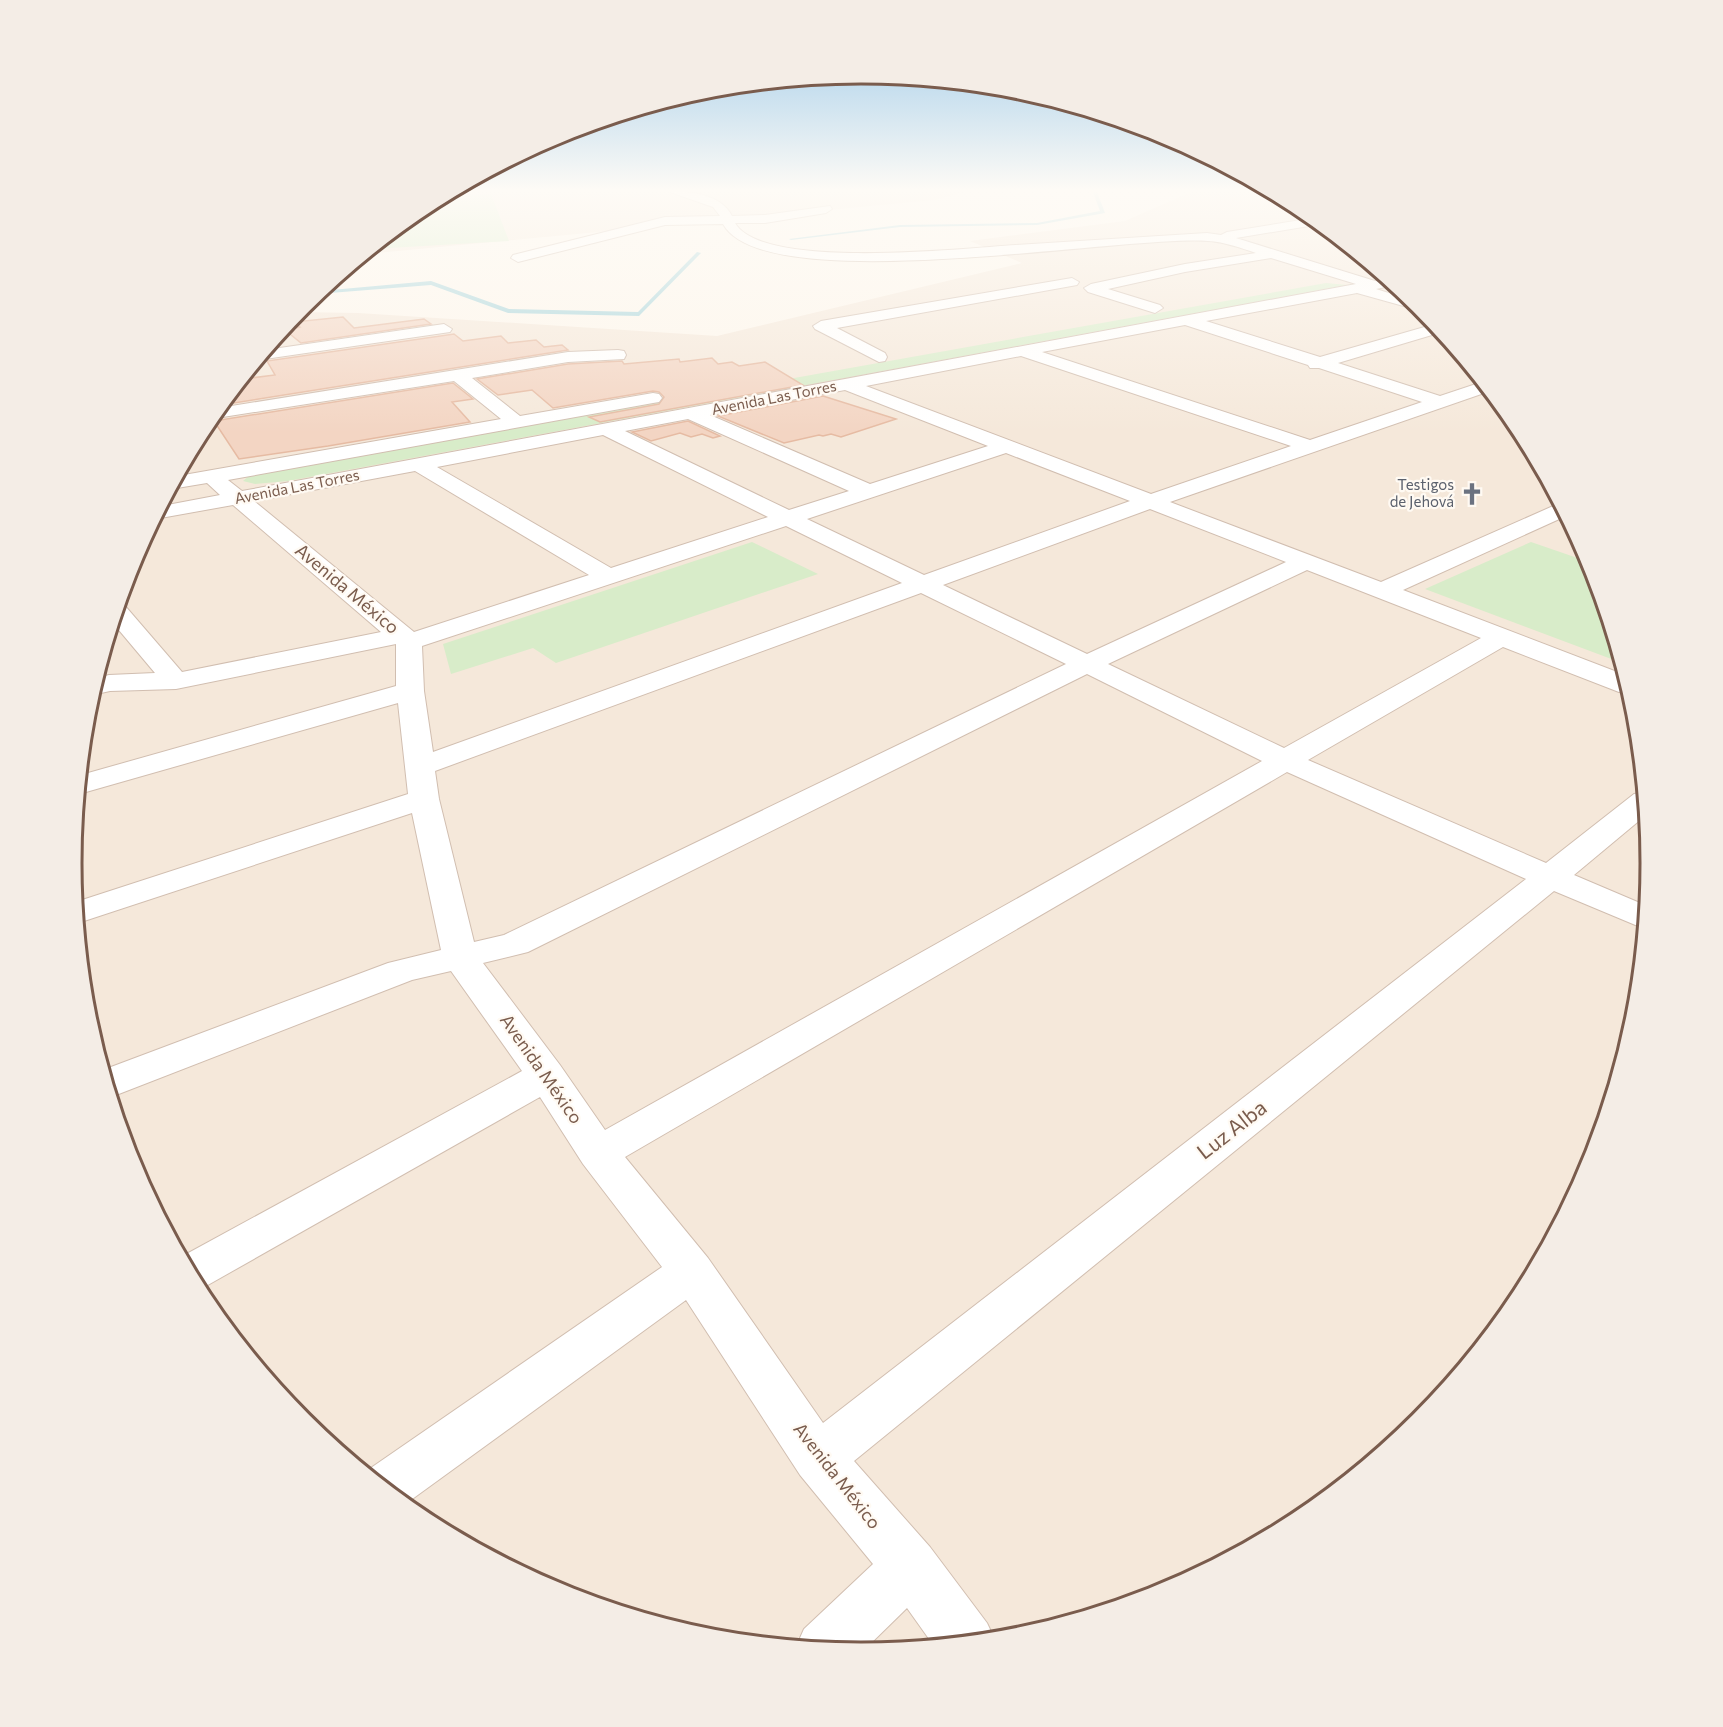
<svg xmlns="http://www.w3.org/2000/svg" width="1723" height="1727" font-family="Commissioner,sans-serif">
<rect width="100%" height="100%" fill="#fdf6ec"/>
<g fill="#f5e8da">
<path d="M452,192H966L934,200L366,254L423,207Z"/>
<path d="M1191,192H1271L1300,207L1420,305L1518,425L1591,562L1636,710L1651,864L1636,1018L1591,1166L1518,1302L1420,1422L1300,1520L1163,1593L1015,1638L861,1653L707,1638L559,1593L423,1520L303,1422L205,1302L132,1165L87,1017L72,863L87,709L132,561L205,425L298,312L358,313L717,336L1022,263L970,241L1125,221Z"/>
</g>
<g fill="#d8ecc9">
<path d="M491,194L509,241L372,249L423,207L442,197Z"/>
<path d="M1326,283L1347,285L288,481L255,484L243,481L250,475Z"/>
<path d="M752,542L818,574L556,663L533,648L451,674L443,644Z"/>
<path d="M1531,542L1592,563L1622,663L1425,589Z"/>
</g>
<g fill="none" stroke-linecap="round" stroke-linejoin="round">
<g fill="#a5d3da" fill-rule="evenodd">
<path d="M1093,192H1097L1105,213L1037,225L900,227L791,240L789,239L900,225L1037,223L1100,211Z"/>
<path d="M697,252L701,253L639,316L508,313L431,285L317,294L320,291L431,281L509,309L638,312Z"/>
</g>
</g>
<g fill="#f3d5c3" stroke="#e6bba3" stroke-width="1.5">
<path d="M343,317L354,328L424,319L431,324L301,343L285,330L300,327L294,322Z"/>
<path d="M454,334L463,341L501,336L508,343L536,340L544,347L562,345L568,350L234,403L228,396L243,379L275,375L267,361Z"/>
<path d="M712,358L718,364L732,362L739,366L765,362L803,385L600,422L589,417L659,404L664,397L659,392L653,391L553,408L532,390L498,395L477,379L568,364L622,361L624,364L679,359L680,362Z"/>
<path d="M453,383L473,399L452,402L470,422L328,446L239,459L214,421Z"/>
<path d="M823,396L896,419L841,437L831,434L823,436L819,435L784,443L718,416Z"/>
<path d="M688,421L720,436L713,438L702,434L691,437L680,433L651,441L632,432Z"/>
</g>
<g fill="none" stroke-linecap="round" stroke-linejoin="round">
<g stroke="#d1beb0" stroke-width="2">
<g id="minor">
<path d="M670,192C692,191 721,195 732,216L765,215L830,206L832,209L826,213L765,223H735C763,271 964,248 1016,245C1079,241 1143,237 1207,233L1221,235L1227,232L1313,218L1321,224L1236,238L1375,281L1387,278L1395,285L1376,289L1414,301L1425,312L1357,293L1206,321L1320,357L1435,324L1442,332L1338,363L1440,396L1482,382L1490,391L1170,502L1381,582L1560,503L1566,516L1403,590L1625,675L1631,694L1619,692L1503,647L1308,760L1546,863L1634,794L1644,792L1646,815L1574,875L1647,906L1645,929L1554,891L854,1461L930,1547L987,1623L995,1640L934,1646L907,1608L861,1653L796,1647L804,1629L873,1564L800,1475L686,1300L404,1505L365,1472L662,1267L583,1164L540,1097L199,1290L181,1257L522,1071L451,971L412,980L111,1097L103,1070L388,963L441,950L412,813L78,923L76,902L408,794L398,703L79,794L81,775L396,686V644L176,689L110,691L92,695L97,678L109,675L155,673L113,623L119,605L126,607L182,672L381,632L233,505L155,519L162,506L220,495L207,483L171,489L178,476L501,419L454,381L210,419L219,408L568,352L618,350L624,351L626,355L624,359L568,362L472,378L520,416L653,393L659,394L662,398L659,402L653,403L228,480L242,491L1356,284L1271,258L1185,272L1108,289L1160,305L1163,308L1155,313L1088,292L1084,288L1091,284L1185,264L1256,253C1241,248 1225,242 1208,241C1122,235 765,300 723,224L665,225L518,262L511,258L513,255L665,217L720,216L713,207ZM1185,325L1308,365L1310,368H1319L1422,402L1310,440L1042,352ZM1021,356L1291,446L1151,494L866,386ZM845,390L988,446L870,484L710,415ZM688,419L849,491L789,510L625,431ZM603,435L768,517L611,568L437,467ZM1006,453L1130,501L924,575L807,519ZM415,471L589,575L414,632L254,501ZM1150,509L1286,562L1087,654L943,585ZM786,526L902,583L433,752L424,691L422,646ZM1307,570L1481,638L1284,748L1108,664ZM921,593L1066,664L504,935L474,942L439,799L435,771ZM1087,674L1262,761L605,1130L560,1065L483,963L528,952ZM1287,772L1526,879L823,1423L708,1258L625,1157Z"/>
<path d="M1072,278L1079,282L1077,285L837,328L885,353L887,357L885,361L879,362L815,329L813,326L821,321Z"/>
<path d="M444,324L452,329L450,332L258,360L266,350Z"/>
</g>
</g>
<use href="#minor" fill="#fff" fill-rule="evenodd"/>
</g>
<linearGradient id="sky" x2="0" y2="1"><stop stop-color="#97c7e8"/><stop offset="0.44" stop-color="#fefbf6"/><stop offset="1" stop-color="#fefbf6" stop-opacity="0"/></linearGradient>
<rect width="1723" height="433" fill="url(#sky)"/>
<defs>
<g id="church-bare" transform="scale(1.8)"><path d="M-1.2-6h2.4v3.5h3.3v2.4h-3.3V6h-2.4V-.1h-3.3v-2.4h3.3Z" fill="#6b7280" stroke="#fffaf3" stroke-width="2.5" paint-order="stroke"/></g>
</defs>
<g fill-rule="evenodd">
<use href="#church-bare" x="1472" y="494"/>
</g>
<g text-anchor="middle" stroke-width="4.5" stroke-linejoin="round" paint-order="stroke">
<g font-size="15" fill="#7a5c4d" stroke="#fffaf3">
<text transform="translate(774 398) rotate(-11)" y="5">Avenida Las Torres</text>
<text transform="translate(297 487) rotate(-11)" y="5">Avenida Las Torres</text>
</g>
<g font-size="15" fill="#5b616d" stroke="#fffaf3" text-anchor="end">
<text x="1454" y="490">Testigos<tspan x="1454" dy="17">de Jehová</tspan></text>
</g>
<g font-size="18" fill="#7a5c4d" stroke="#fffaf3">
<text transform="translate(347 589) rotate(40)" y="6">Avenida México</text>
<text transform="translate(541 1069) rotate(55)" y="6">Avenida México</text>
<text transform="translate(837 1476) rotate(52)" y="6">Avenida México</text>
</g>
<g font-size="21" fill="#7a5c4d" stroke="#fffaf3">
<text transform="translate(1232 1130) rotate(-38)" y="7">Luz Alba</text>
</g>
</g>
<path d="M0 0H1723V1727H0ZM82 863a779 779 0 1 1 1558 0a779 779 0 1 1-1558 0Z" fill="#f4ede6" fill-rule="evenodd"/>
<path fill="none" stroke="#7a5c4d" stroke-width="3" d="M82 863a779 779 0 1 1 1558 0a779 779 0 1 1-1558 0Z"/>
</svg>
